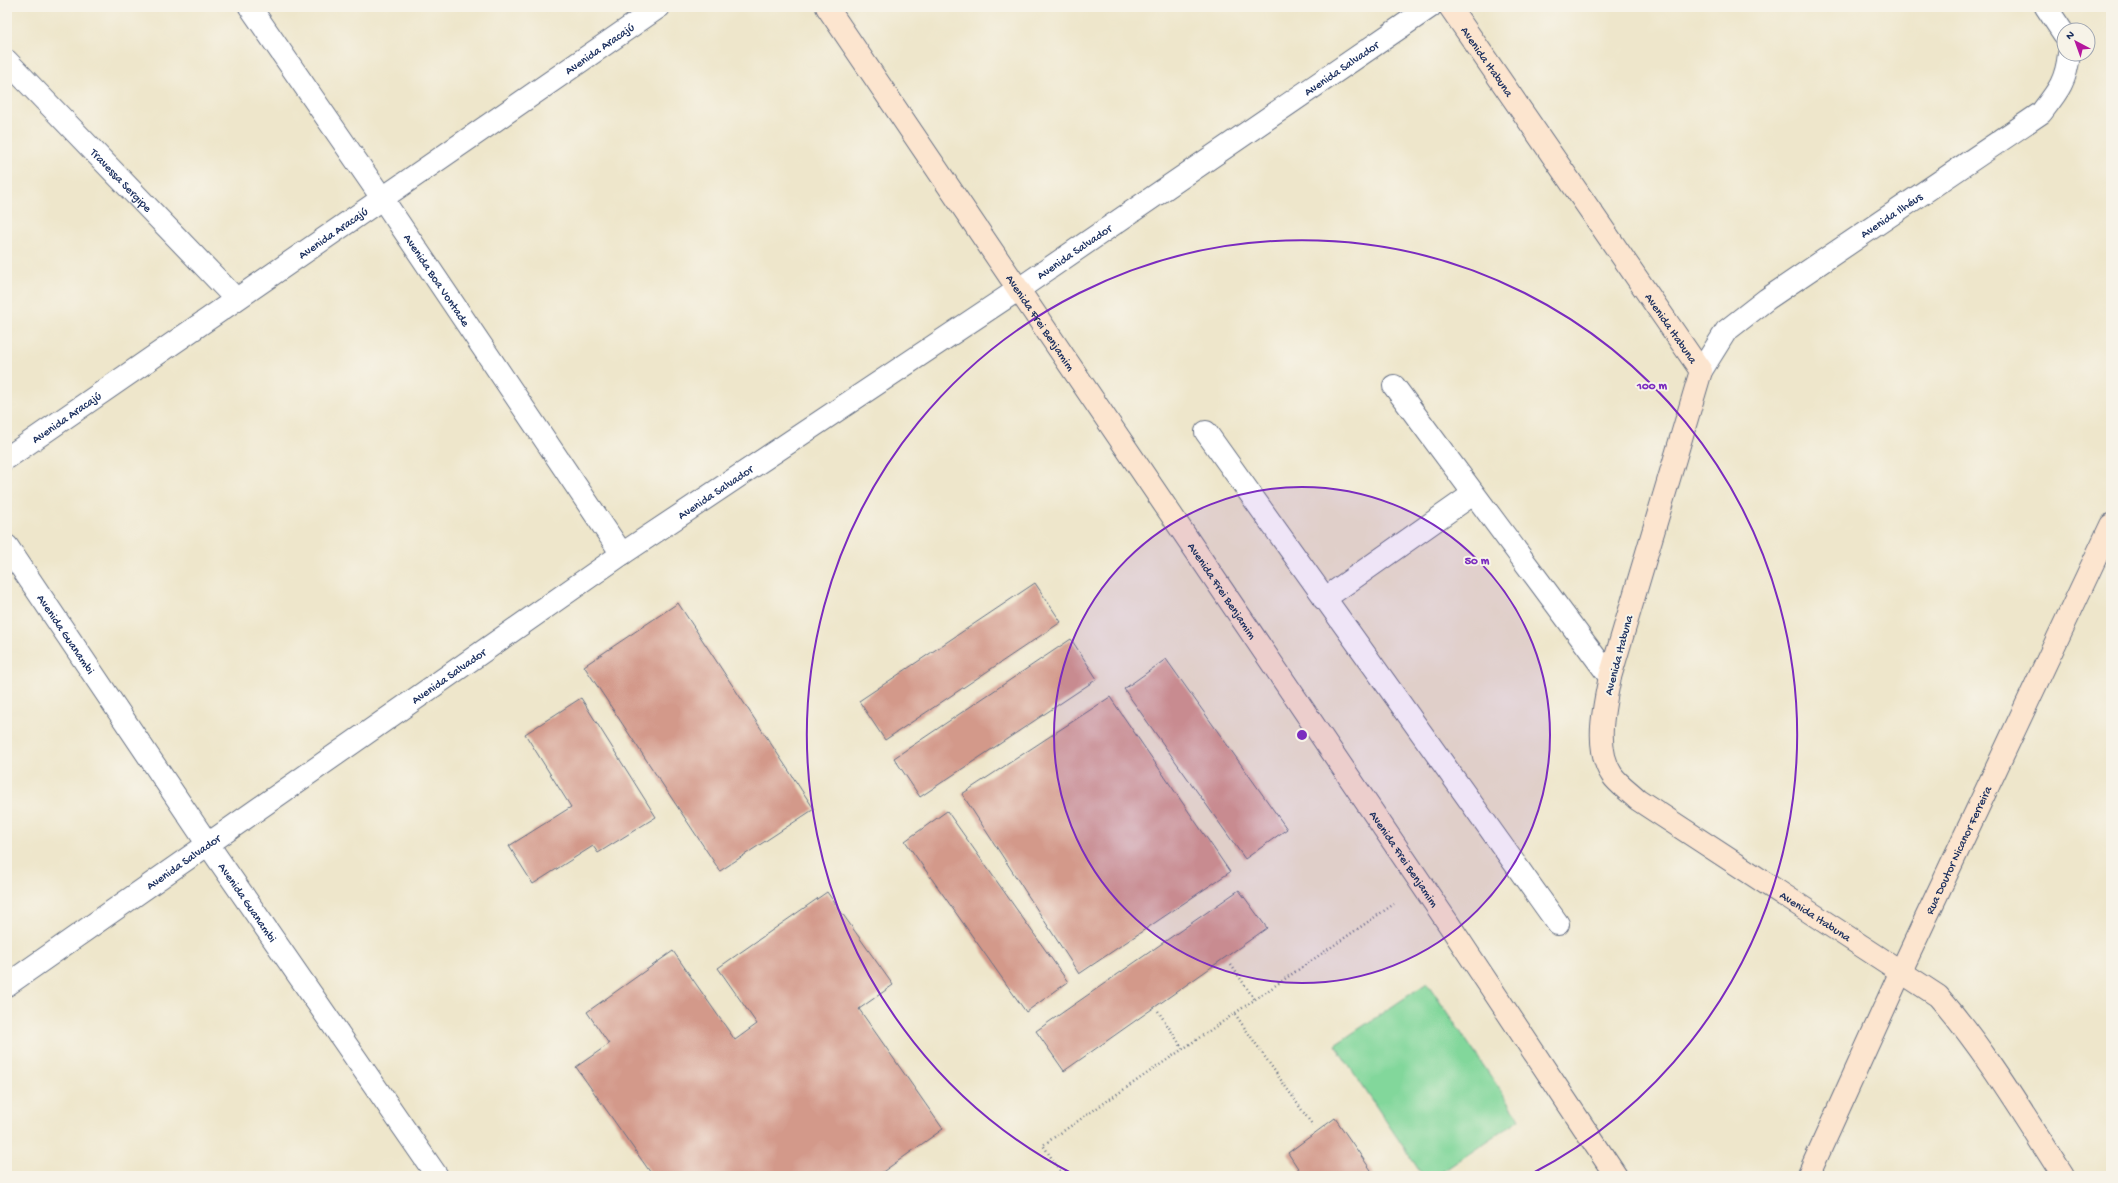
<svg xmlns="http://www.w3.org/2000/svg" width="2118" height="1183" font-family="'Gochi Hand',sans-serif">
<rect width="100%" height="100%" fill="#f7f3e8"/>
<filter id="ink" filterUnits="userSpaceOnUse"><feTurbulence type="fractalNoise" baseFrequency=".025" numOctaves="2"/><feDisplacementMap in="SourceGraphic" scale="8" xChannelSelector="R" yChannelSelector="G"/><feConvolveMatrix kernelMatrix="1 2 1 2 8 2 1 2 1" color-interpolation-filters="sRGB"/></filter>
<filter id="wash" filterUnits="userSpaceOnUse"><feTurbulence type="fractalNoise" baseFrequency=".012" numOctaves="4" result="noise"/><feDisplacementMap in="SourceGraphic" scale="16" xChannelSelector="R" yChannelSelector="G"/><feGaussianBlur stdDeviation="0.9" result="paint"/><feColorMatrix in="noise" values="0 0 0 0 0 0 0 0 0 0 0 0 0 0 0 0 0 1.4 0 .05"/><feComposite in="paint" operator="in"/></filter>
<g filter="url(#wash)">
<rect width="100%" height="100%" fill="#eee6cb"/>
<path fill="#82d79b" stroke="#4e837c" d="M1427,983L1520,1119L1436,1176H1423L1335,1045Z"/>
<g id="blocks">
<g fill="#d3998a">
<path d="M1035,583L1061,622L885,740L859,701Z"/>
<path d="M678,603L814,809L720,871L584,666Z"/>
<path d="M1071,639L1097,679L920,797L894,758Z"/>
<path d="M1166,659L1287,829L1245,859L1124,689Z"/>
<path d="M1110,697L1230,872L1079,974L962,794Z"/>
<path d="M581,698L656,817L598,853L593,846L533,884L509,846L571,807L525,734Z"/>
<path d="M947,811L1068,982L1026,1012L905,841Z"/>
<path d="M1239,890L1267,928L1064,1071L1036,1031Z"/>
<path d="M827,892L893,985L859,1009L943,1129L877,1176H653L576,1067L609,1044L587,1012L673,951L735,1040L757,1024L718,968Z"/>
<path d="M1335,1118L1375,1176H1303L1288,1153Z"/>
</g>
</g>
</g>
<g filter="url(#ink)">
<use href="#blocks" fill-opacity="0" stroke="#656f84" stroke-width="1"/>
<g fill="none" stroke-linecap="round" stroke-linejoin="round">
<g stroke="#656f84" stroke-width="24">
<g id="street">
<path id="s1" d="M250,7L382,198L622,554"/>
<path d="M2046,7L2064,34"/>
<path id="s2" d="M7,61L236,299"/>
<path id="s3" d="M1701,371L1726,331L1767,299L2041,113C2058,91 2066,82 2069,54"/>
<path d="M1394,386L1610,677"/>
<path d="M1206,432L1558,924"/>
<path id="s4" d="M7,458L659,7"/>
<path id="s5" d="M7,546L207,843L437,1176"/>
<path d="M1324,599L1473,494"/>
<path id="s6" d="M7,985L622,554L1019,289L1430,7"/>
</g>
</g>
<g stroke="#656f84" stroke-width="24">
<g id="secondary">
<path id="s7" d="M827,7L1446,920L1616,1176"/>
<path id="s8" d="M1450,7L1701,371L1610,677C1604,707 1594,748 1612,775C1618,784 1629,791 1637,799L1938,996C1986,1051 2023,1114 2063,1176"/>
<path id="s9" d="M1808,1176L1901,971L2111,525"/>
</g>
</g>
<g stroke="#656f84" stroke-width="2.5" stroke-dasharray="1 3" stroke-linecap="butt">
<path d="M1231,965L1255,1000"/>
<path d="M1158,1011L1183,1049"/>
<path d="M1235,1014L1313,1126"/>
<path d="M1062,1174L1043,1145L1394,904"/>
</g>
<use href="#street" stroke="#fff" stroke-width="22"/>
<use href="#secondary" stroke="#fce5cf" stroke-width="22"/>
</g>
</g>
<circle cx="1302" cy="735" r="248" fill="#7b2cbf" fill-opacity=".12"/>
<g fill="none" stroke="#7b2cbf" stroke-width="2">
<circle cx="1302" cy="735" r="248"/>
<path d="M1073 1174A495 495 0 1 1 1531 1174"/>
</g>
<g text-anchor="middle" stroke-width="4" stroke-linejoin="round" paint-order="stroke">
<g font-size="12" fill="#1b2f5e" stroke="#f7f3e8">
<text dy="4" stroke="none"><textPath href="#s4" startOffset="720">Avenida Aracajú</textPath></text>
<text dy="4" stroke="none"><textPath href="#s8" startOffset="66">Avenida Itabuna</textPath></text>
<text dy="4" stroke="none"><textPath href="#s6" startOffset="1619">Avenida Salvador</textPath></text>
<text dy="4" stroke="none"><textPath href="#s2" startOffset="165">Travessa Sergipe</textPath></text>
<text dy="4" stroke="none"><textPath href="#s3" startOffset="249">Avenida Ilhéus</textPath></text>
<text dy="4" stroke="none"><textPath href="#s4" startOffset="396">Avenida Aracajú</textPath></text>
<text dy="4" stroke="none"><textPath href="#s6" startOffset="1295">Avenida Salvador</textPath></text>
<text dy="4" stroke="none"><textPath href="#s1" startOffset="331">Avenida Boa Vontade</textPath></text>
<text dy="4" stroke="none"><textPath href="#s7" startOffset="381">Avenida Frei Benjamim</textPath></text>
<text dy="4" stroke="none"><textPath href="#s8" startOffset="390">Avenida Itabuna</textPath></text>
<text dy="4" stroke="none"><textPath href="#s4" startOffset="72">Avenida Aracajú</textPath></text>
<text dy="4" stroke="none"><textPath href="#s6" startOffset="863">Avenida Salvador</textPath></text>
<text dy="4" stroke="none"><textPath href="#s7" startOffset="705">Avenida Frei Benjamim</textPath></text>
<text dy="4" stroke="none"><textPath href="#s5" startOffset="106">Avenida Guanambi</textPath></text>
<text transform="translate(1618 655) rotate(-75)" y="4">Avenida Itabuna</text>
<text dy="4" stroke="none"><textPath href="#s6" startOffset="539">Avenida Salvador</textPath></text>
<text dy="4" stroke="none"><textPath href="#s9" startOffset="359">Rua Doutor Nicanor Ferreira</textPath></text>
<text dy="4" stroke="none"><textPath href="#s7" startOffset="1029">Avenida Frei Benjamim</textPath></text>
<text dy="4" stroke="none"><textPath href="#s6" startOffset="215">Avenida Salvador</textPath></text>
<text dy="4" stroke="none"><textPath href="#s5" startOffset="430">Avenida Guanambi</textPath></text>
<text dy="4" stroke="none"><textPath href="#s8" startOffset="1110">Avenida Itabuna</textPath></text>
</g>
</g>
<circle cx="1302" cy="735" r="6" fill="#7b2cbf" stroke="#f7f3e8" stroke-width="2"/>
<g font-size="12" text-anchor="middle" font-weight="bold" fill="#7b2cbf" stroke="#f7f3e8" stroke-width="4" stroke-linejoin="round" paint-order="stroke">
<text x="1652" y="389">100 m</text>
<text x="1477" y="564">50 m</text>
</g>
<rect width="2118" height="1183" fill="none" stroke="#f7f3e8" stroke-width="24"/>
<g transform="translate(2076 42) rotate(319)"><circle r="19" fill="#f7f3e8" stroke="#9fa5b1"/>
<path d="M0-3L7 15L0 10L-7 15Z" fill="#b5179e"/>
<text y="-6" font-size="11" font-weight="bold" text-anchor="middle" fill="#1b2f5e">N</text>
</g>
</svg>
